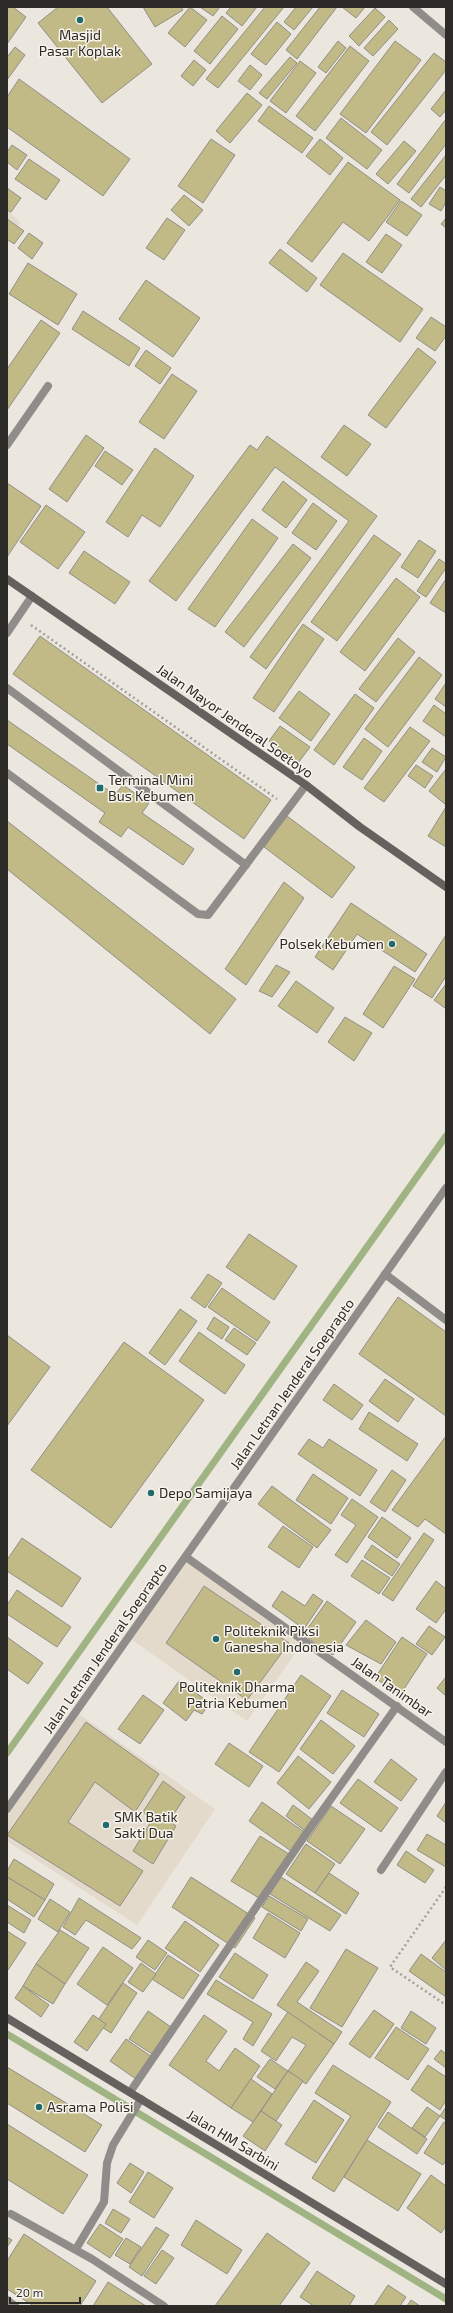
<svg xmlns="http://www.w3.org/2000/svg" width="453" height="2313" font-family="'Exo 2',sans-serif">
<rect width="100%" height="100%" fill="#ebe6de"/>
<g fill="#e3dacc">
<path d="M7,209L20,223L7,246Z"/>
<path d="M186,1557L304,1641L247,1721L128,1637Z"/>
<path d="M76,1712L215,1809L137,1925L7,1841V1809Z"/>
</g>
<g fill="none" stroke-linecap="round" stroke-linejoin="round">
<g stroke="#a0b483" stroke-width="7">
<path d="M7,1753L446,1136"/>
<path d="M7,2034L446,2299"/>
</g>
</g>
<g fill="#c1ba86" stroke="#908f87">
<path d="M7,7H13L26,17L7,44Z"/>
<path d="M58,7H107L152,64L102,103L38,23Z"/>
<path d="M143,7H181L183,10L155,27Z"/>
<path d="M190,7L207,20L185,47L168,33Z"/>
<path d="M200,7H220L213,16Z"/>
<path d="M231,7H257L242,26L226,13Z"/>
<path d="M265,7H284L218,88L206,79Z"/>
<path d="M296,7H313L294,30L284,22Z"/>
<path d="M320,7H337L297,59L286,50Z"/>
<path d="M342,7H365L356,18Z"/>
<path d="M375,8L385,17L359,46L349,36Z"/>
<path d="M222,16L238,29L210,64L194,51Z"/>
<path d="M389,20L398,29L373,56L364,48Z"/>
<path d="M277,22L291,34L266,65L251,54Z"/>
<path d="M338,41L346,48L326,73L318,67Z"/>
<path d="M395,41L421,60L366,133L340,114Z"/>
<path d="M350,46L369,61L315,131L296,116Z"/>
<path d="M15,47L25,55L7,80V57Z"/>
<path d="M434,53L446,62V70L387,145L371,132Z"/>
<path d="M290,57L297,63L267,99L259,93Z"/>
<path d="M194,60L206,70L193,86L181,76Z"/>
<path d="M300,61L316,73L286,113L270,101Z"/>
<path d="M250,65L262,75L250,90L238,81Z"/>
<path d="M19,79L130,159L103,196L7,127V97Z"/>
<path d="M446,90V110L440,117L431,109Z"/>
<path d="M247,93L262,105L230,143L216,131Z"/>
<path d="M269,106L313,138L302,153L258,121Z"/>
<path d="M341,118L382,150L367,169L326,138Z"/>
<path d="M446,119V144L409,193L397,184Z"/>
<path d="M211,139L235,155L203,203L178,186Z"/>
<path d="M320,139L343,158L330,175L306,156Z"/>
<path d="M404,141L416,151L388,184L376,174Z"/>
<path d="M12,145L27,155L17,170L7,162V152Z"/>
<path d="M446,155V175L421,207L411,199Z"/>
<path d="M29,159L60,180L46,200L15,179Z"/>
<path d="M348,162L400,200L369,241L343,222L312,262L287,243Z"/>
<path d="M440,187L446,191V202L441,211L429,204Z"/>
<path d="M7,188L21,198L11,212L7,210Z"/>
<path d="M184,195L203,210L189,226L171,210Z"/>
<path d="M401,201L422,215L407,236L386,222Z"/>
<path d="M167,218L185,230L164,260L146,248Z"/>
<path d="M446,218V228L441,224Z"/>
<path d="M7,219L24,231L14,244L7,239Z"/>
<path d="M29,233L43,243L32,259L18,248Z"/>
<path d="M386,234L402,245L382,273L366,262Z"/>
<path d="M280,249L317,278L307,292L269,263Z"/>
<path d="M343,253L423,309L400,342L320,285Z"/>
<path d="M28,263L77,294L58,325L9,294Z"/>
<path d="M146,280L200,318L173,357L119,319Z"/>
<path d="M83,311L140,348L129,366L72,329Z"/>
<path d="M431,317L446,327V336L435,351L416,338Z"/>
<path d="M41,320L60,333L7,410V369Z"/>
<path d="M418,348L436,362L386,428L368,415Z"/>
<path d="M146,350L171,368L160,384L135,366Z"/>
<path d="M172,374L197,391L164,439L139,422Z"/>
<path d="M344,425L371,444L347,476L321,457Z"/>
<path d="M86,435L104,448L67,502L49,489Z"/>
<path d="M267,436L377,516L266,669L250,657L349,521L275,467L176,601L149,581L250,445L257,450Z"/>
<path d="M155,448L194,476L160,527L142,515L128,537L106,522Z"/>
<path d="M105,451L133,470L122,485L95,466Z"/>
<path d="M283,481L307,500L286,528L262,510Z"/>
<path d="M7,483L41,506L7,557Z"/>
<path d="M313,503L337,521L316,550L292,533Z"/>
<path d="M46,505L85,532L58,569L20,542Z"/>
<path d="M252,519L278,538L215,627L188,609Z"/>
<path d="M374,535L401,554L337,641L311,622Z"/>
<path d="M419,540L436,551L418,578L401,567Z"/>
<path d="M293,544L311,558L244,647L225,632Z"/>
<path d="M84,551L130,582L115,604L69,573Z"/>
<path d="M439,559L446,564V568L426,597L417,591Z"/>
<path d="M396,578L420,597L365,671L340,652Z"/>
<path d="M446,579V613L430,603Z"/>
<path d="M303,624L324,639L274,712L253,698Z"/>
<path d="M40,636L271,800L244,839L13,674Z"/>
<path d="M398,638L415,652L376,702L359,689Z"/>
<path d="M419,657L442,675L388,747L365,729Z"/>
<path d="M446,683V707L435,699Z"/>
<path d="M299,691L330,714L311,741L279,718Z"/>
<path d="M355,694L374,708L334,765L314,750Z"/>
<path d="M434,705L446,714V737L423,721Z"/>
<path d="M7,720L115,795L123,785L149,803L142,813L194,849L183,865L128,827L121,837L99,822L105,813L7,744Z"/>
<path d="M280,726L310,747L298,763L269,741Z"/>
<path d="M410,727L430,741L384,802L364,788Z"/>
<path d="M364,738L382,751L362,780L343,767Z"/>
<path d="M432,748L446,757L437,772L422,762Z"/>
<path d="M416,765L433,776L425,788L408,776Z"/>
<path d="M446,769V803L445,804L429,791Z"/>
<path d="M446,807V847L428,836Z"/>
<path d="M287,816L355,867L332,898L264,847Z"/>
<path d="M7,821L236,999L210,1034L7,869Z"/>
<path d="M284,882L304,898L246,985L225,969Z"/>
<path d="M351,903L427,954L415,972L357,934L333,970L315,957Z"/>
<path d="M446,935V976L432,998L413,986Z"/>
<path d="M276,965L290,972L272,997L259,991Z"/>
<path d="M394,966L415,979L383,1028L363,1014Z"/>
<path d="M296,981L334,1008L317,1033L278,1006Z"/>
<path d="M446,984V1007L445,1008L434,1000Z"/>
<path d="M345,1017L372,1033L354,1061L328,1042Z"/>
<path d="M249,1234L297,1266L274,1300L226,1267Z"/>
<path d="M208,1274L222,1283L205,1308L191,1298Z"/>
<path d="M222,1288L270,1322L257,1341L208,1307Z"/>
<path d="M398,1297L446,1332V1416L359,1354Z"/>
<path d="M180,1309L197,1321L165,1365L149,1353Z"/>
<path d="M214,1317L229,1327L222,1339L207,1329Z"/>
<path d="M234,1328L256,1343L247,1355L225,1340Z"/>
<path d="M199,1332L245,1365L225,1394L179,1361Z"/>
<path d="M7,1335L50,1367L7,1426Z"/>
<path d="M124,1342L204,1400L111,1528L31,1470Z"/>
<path d="M385,1379L414,1399L398,1422L369,1401Z"/>
<path d="M334,1384L363,1405L352,1420L323,1400Z"/>
<path d="M369,1412L418,1444L407,1461L359,1429Z"/>
<path d="M446,1436V1534L425,1519L418,1527L392,1510Z"/>
<path d="M309,1439L323,1448L329,1439L377,1470L360,1496L298,1454Z"/>
<path d="M392,1470L406,1480L385,1512L370,1502Z"/>
<path d="M313,1474L348,1498L331,1524L296,1500Z"/>
<path d="M272,1486L331,1530L317,1548L258,1504Z"/>
<path d="M352,1499L378,1517L347,1563L335,1555L356,1525L341,1515Z"/>
<path d="M382,1517L411,1538L397,1558L368,1537Z"/>
<path d="M283,1526L313,1547L299,1568L268,1547Z"/>
<path d="M424,1533L434,1540L393,1601L382,1594Z"/>
<path d="M22,1538L81,1578L62,1607L7,1571V1560Z"/>
<path d="M372,1545L400,1564L392,1576L364,1557Z"/>
<path d="M362,1560L390,1578L379,1594L351,1576Z"/>
<path d="M436,1581L446,1589V1609L436,1623L416,1609Z"/>
<path d="M204,1586L289,1643L247,1700L166,1643Z"/>
<path d="M17,1590L71,1627L57,1647L7,1614V1605Z"/>
<path d="M282,1591L305,1606L313,1594L323,1601L304,1629L272,1606Z"/>
<path d="M327,1601L356,1622L333,1655L303,1635Z"/>
<path d="M366,1620L396,1642L381,1664L346,1645Z"/>
<path d="M429,1626L445,1637L432,1655L416,1644Z"/>
<path d="M7,1637L43,1663L28,1684L7,1669Z"/>
<path d="M402,1637L427,1654L400,1695L375,1678Z"/>
<path d="M301,1675L331,1696L279,1772L249,1752Z"/>
<path d="M446,1677V1696L437,1688Z"/>
<path d="M179,1681L210,1703L202,1714L194,1710L186,1721L163,1703Z"/>
<path d="M342,1690L379,1714L364,1737L327,1713Z"/>
<path d="M143,1695L164,1710L140,1744L118,1729Z"/>
<path d="M321,1720L355,1746L333,1774L300,1749Z"/>
<path d="M86,1722L159,1774L135,1812L95,1782L68,1822L143,1871L120,1906L7,1835Z"/>
<path d="M229,1743L263,1766L249,1787L215,1764Z"/>
<path d="M298,1756L331,1782L309,1809L277,1783Z"/>
<path d="M391,1759L417,1779L401,1801L374,1782Z"/>
<path d="M358,1779L398,1808L381,1832L340,1803Z"/>
<path d="M163,1781L185,1797L169,1821L176,1826L153,1864L133,1851L152,1820L143,1812Z"/>
<path d="M262,1802L304,1832L291,1851L249,1821Z"/>
<path d="M446,1802V1823L437,1816Z"/>
<path d="M293,1805L313,1820L305,1831L286,1816Z"/>
<path d="M331,1806L365,1829L340,1864L307,1841Z"/>
<path d="M427,1834L446,1845V1867L417,1850Z"/>
<path d="M260,1836L289,1854L259,1898L231,1881Z"/>
<path d="M306,1844L335,1864L315,1893L286,1874Z"/>
<path d="M406,1851L434,1870L425,1883L397,1865Z"/>
<path d="M14,1859L54,1884L45,1900L7,1877V1871Z"/>
<path d="M329,1873L359,1893L346,1914L315,1893Z"/>
<path d="M7,1877L45,1900L34,1917L7,1899Z"/>
<path d="M191,1877L255,1918L235,1948L172,1907Z"/>
<path d="M281,1877L341,1915L330,1931L270,1894Z"/>
<path d="M269,1896L308,1919L301,1931L262,1907Z"/>
<path d="M79,1898L141,1938L132,1949L86,1920L75,1935L63,1927Z"/>
<path d="M50,1899L70,1912L58,1932L38,1919Z"/>
<path d="M7,1905L31,1920L24,1933L7,1922Z"/>
<path d="M268,1913L300,1933L285,1958L253,1938Z"/>
<path d="M185,1921L219,1945L200,1972L165,1948Z"/>
<path d="M60,1930L89,1948L65,1984L36,1964Z"/>
<path d="M7,1931L26,1943L8,1970L7,1969Z"/>
<path d="M148,1940L167,1953L155,1970L136,1957Z"/>
<path d="M446,1940V1970L432,1958Z"/>
<path d="M103,1947L133,1968L107,2005L77,1984Z"/>
<path d="M346,1949L378,1968L342,2027L310,2008Z"/>
<path d="M235,1953L268,1975L253,1999L219,1977Z"/>
<path d="M421,1954L446,1972V1997L409,1971Z"/>
<path d="M168,1955L199,1975L183,1999L152,1979Z"/>
<path d="M306,1962L319,1971L297,2002L342,2032L334,2044L277,2005Z"/>
<path d="M141,1963L156,1974L143,1992L128,1982Z"/>
<path d="M36,1964L65,1984L53,2004L23,1986Z"/>
<path d="M216,1980L272,2014L253,2046L243,2039L253,2022L207,1994Z"/>
<path d="M123,1983L137,1993L111,2033L96,2023Z"/>
<path d="M23,1986L49,2005L41,2017L15,1998Z"/>
<path d="M374,2010L394,2024L370,2058L349,2044Z"/>
<path d="M148,2011L171,2027L152,2054L129,2039Z"/>
<path d="M411,2011L436,2028L426,2044L401,2028Z"/>
<path d="M288,2012L334,2044L306,2084L288,2071L306,2045L292,2037L276,2061L261,2051Z"/>
<path d="M93,2015L106,2024L87,2051L74,2042Z"/>
<path d="M204,2015L227,2031L206,2061L219,2071L235,2048L260,2066L231,2108L169,2065Z"/>
<path d="M396,2027L429,2049L408,2080L375,2058Z"/>
<path d="M126,2039L152,2057L136,2079L110,2061Z"/>
<path d="M441,2050L446,2054V2068L434,2059Z"/>
<path d="M270,2059L288,2071L275,2089L257,2077Z"/>
<path d="M333,2065L391,2102L334,2192L312,2178L351,2116L315,2093Z"/>
<path d="M428,2065L446,2077V2100L440,2110L411,2090Z"/>
<path d="M7,2067L102,2125L85,2152L7,2103Z"/>
<path d="M288,2071L303,2081L276,2121L261,2111Z"/>
<path d="M251,2079L272,2094L253,2122L231,2108Z"/>
<path d="M314,2100L344,2120L316,2163L285,2144Z"/>
<path d="M427,2107L440,2116L425,2137L412,2128Z"/>
<path d="M446,2107V2120L440,2116Z"/>
<path d="M261,2111L282,2125L265,2151L243,2136Z"/>
<path d="M388,2112L427,2139L417,2154L378,2127Z"/>
<path d="M444,2122L446,2123V2160L443,2165L424,2153Z"/>
<path d="M7,2124L88,2175L63,2214L7,2179Z"/>
<path d="M367,2140L421,2174L398,2211L344,2177Z"/>
<path d="M130,2163L144,2172L131,2193L117,2183Z"/>
<path d="M148,2172L173,2188L154,2218L129,2202Z"/>
<path d="M431,2175L446,2186V2226L441,2233L407,2208Z"/>
<path d="M113,2209L130,2219L121,2233L105,2223Z"/>
<path d="M196,2220L242,2250L227,2274L181,2245Z"/>
<path d="M100,2224L123,2239L110,2258L87,2243Z"/>
<path d="M156,2227L169,2235L142,2276L129,2267Z"/>
<path d="M267,2233L310,2263L279,2306H215Z"/>
<path d="M24,2234L96,2281L80,2306H34L7,2289V2261Z"/>
<path d="M7,2237L12,2240L7,2247Z"/>
<path d="M126,2238L141,2247L130,2264L115,2255Z"/>
<path d="M162,2250L174,2258L156,2284L144,2276Z"/>
<path d="M317,2271L355,2296L349,2306H314L300,2297Z"/>
<path d="M108,2282L146,2306H93Z"/>
<path d="M388,2285L406,2297L400,2306H374Z"/>
<path d="M411,2300L420,2306H407Z"/>
</g>
<g fill="none" stroke-linecap="round" stroke-linejoin="round">
<g stroke="#a4a09a" stroke-width="2.5" stroke-dasharray="2 3" stroke-linecap="butt">
<path d="M31,625L277,799"/>
<path d="M446,1887L390,1967L446,2005"/>
</g>
<g stroke="#8f8c8a" stroke-width="8">
<path d="M7,445L48,386"/>
<path d="M7,633L32,596"/>
<path d="M7,688L246,865"/>
<path d="M7,773L198,914L208,915L306,785"/>
</g>
<g stroke="#8f8c8a" stroke-width="8">
<path d="M413,7L446,35"/>
<path d="M385,1274L446,1320"/>
<path d="M186,1557L446,1742"/>
<path d="M7,1809L446,1188"/>
<path d="M381,1870L446,1772"/>
<path d="M130,2092L308,1831L397,1706"/>
<path d="M11,2214L92,2259L164,2306"/>
<path d="M76,2249L104,2202L107,2163L113,2145L141,2099"/>
<path d="M7,2300L15,2306"/>
</g>
<g stroke="#66615e" stroke-width="8">
<path d="M7,579L306,785L360,827L446,887"/>
<path d="M7,2018L446,2284"/>
</g>
</g>
<g fill="#1f6b6d" stroke="#f8f3eb" stroke-width="1.5">
<circle cx="80" cy="20" r="4"/>
<rect x="96" y="784" width="8" height="8" rx="2"/>
<circle cx="392" cy="944" r="4"/>
<circle cx="151" cy="1493" r="4"/>
<circle cx="216" cy="1639" r="4"/>
<circle cx="237" cy="1672" r="4"/>
<circle cx="106" cy="1825" r="4"/>
<circle cx="39" cy="2107" r="4"/>
</g>
<g text-anchor="middle" stroke-width="3" stroke-linejoin="round" paint-order="stroke">
<g font-size="14" fill="#2d2b28" stroke="#f8f3eb" text-anchor="start">
<text x="80" y="40" text-anchor="middle">Masjid<tspan x="80" dy="16">Pasar Koplak</tspan></text>
<text x="108" y="785">Terminal Mini<tspan x="108" dy="16">Bus Kebumen</tspan></text>
<text x="384" y="949" text-anchor="end">Polsek Kebumen</text>
<text x="159" y="1498">Depo Samijaya</text>
<text x="224" y="1636">Politeknik Piksi<tspan x="224" dy="16">Ganesha Indonesia</tspan></text>
<text x="237" y="1692" text-anchor="middle">Politeknik Dharma<tspan x="237" dy="16">Patria Kebumen</tspan></text>
<text x="114" y="1822">SMK Batik<tspan x="114" dy="16">Sakti Dua</tspan></text>
<text x="47" y="2112">Asrama Polisi</text>
</g>
<g font-size="14" fill="#2d2b28" stroke="#f8f3eb">
<text transform="translate(235 721) rotate(35)" y="5">Jalan Mayor Jenderal Soetoyo</text>
<text transform="translate(292 1384) rotate(-55)" y="5">Jalan Letnan Jenderal Soeprapto</text>
<text transform="translate(105 1648) rotate(-55)" y="5">Jalan Letnan Jenderal Soeprapto</text>
<text transform="translate(392 1687) rotate(35)" y="5">Jalan Tanimbar</text>
<text transform="translate(233 2140) rotate(31)" y="5">Jalan HM Sarbini</text>
</g>
</g>
<rect width="453" height="2313" fill="none" stroke="#2d2b28" stroke-width="16"/>
<path d="M10 2297v6h70v-6" fill="none" stroke="#2d2b28" stroke-width="2"/>
<text x="16" y="2297" font-size="12" fill="#2d2b28" stroke="#f8f3eb" stroke-width="3" paint-order="stroke">20 m</text>
</svg>
